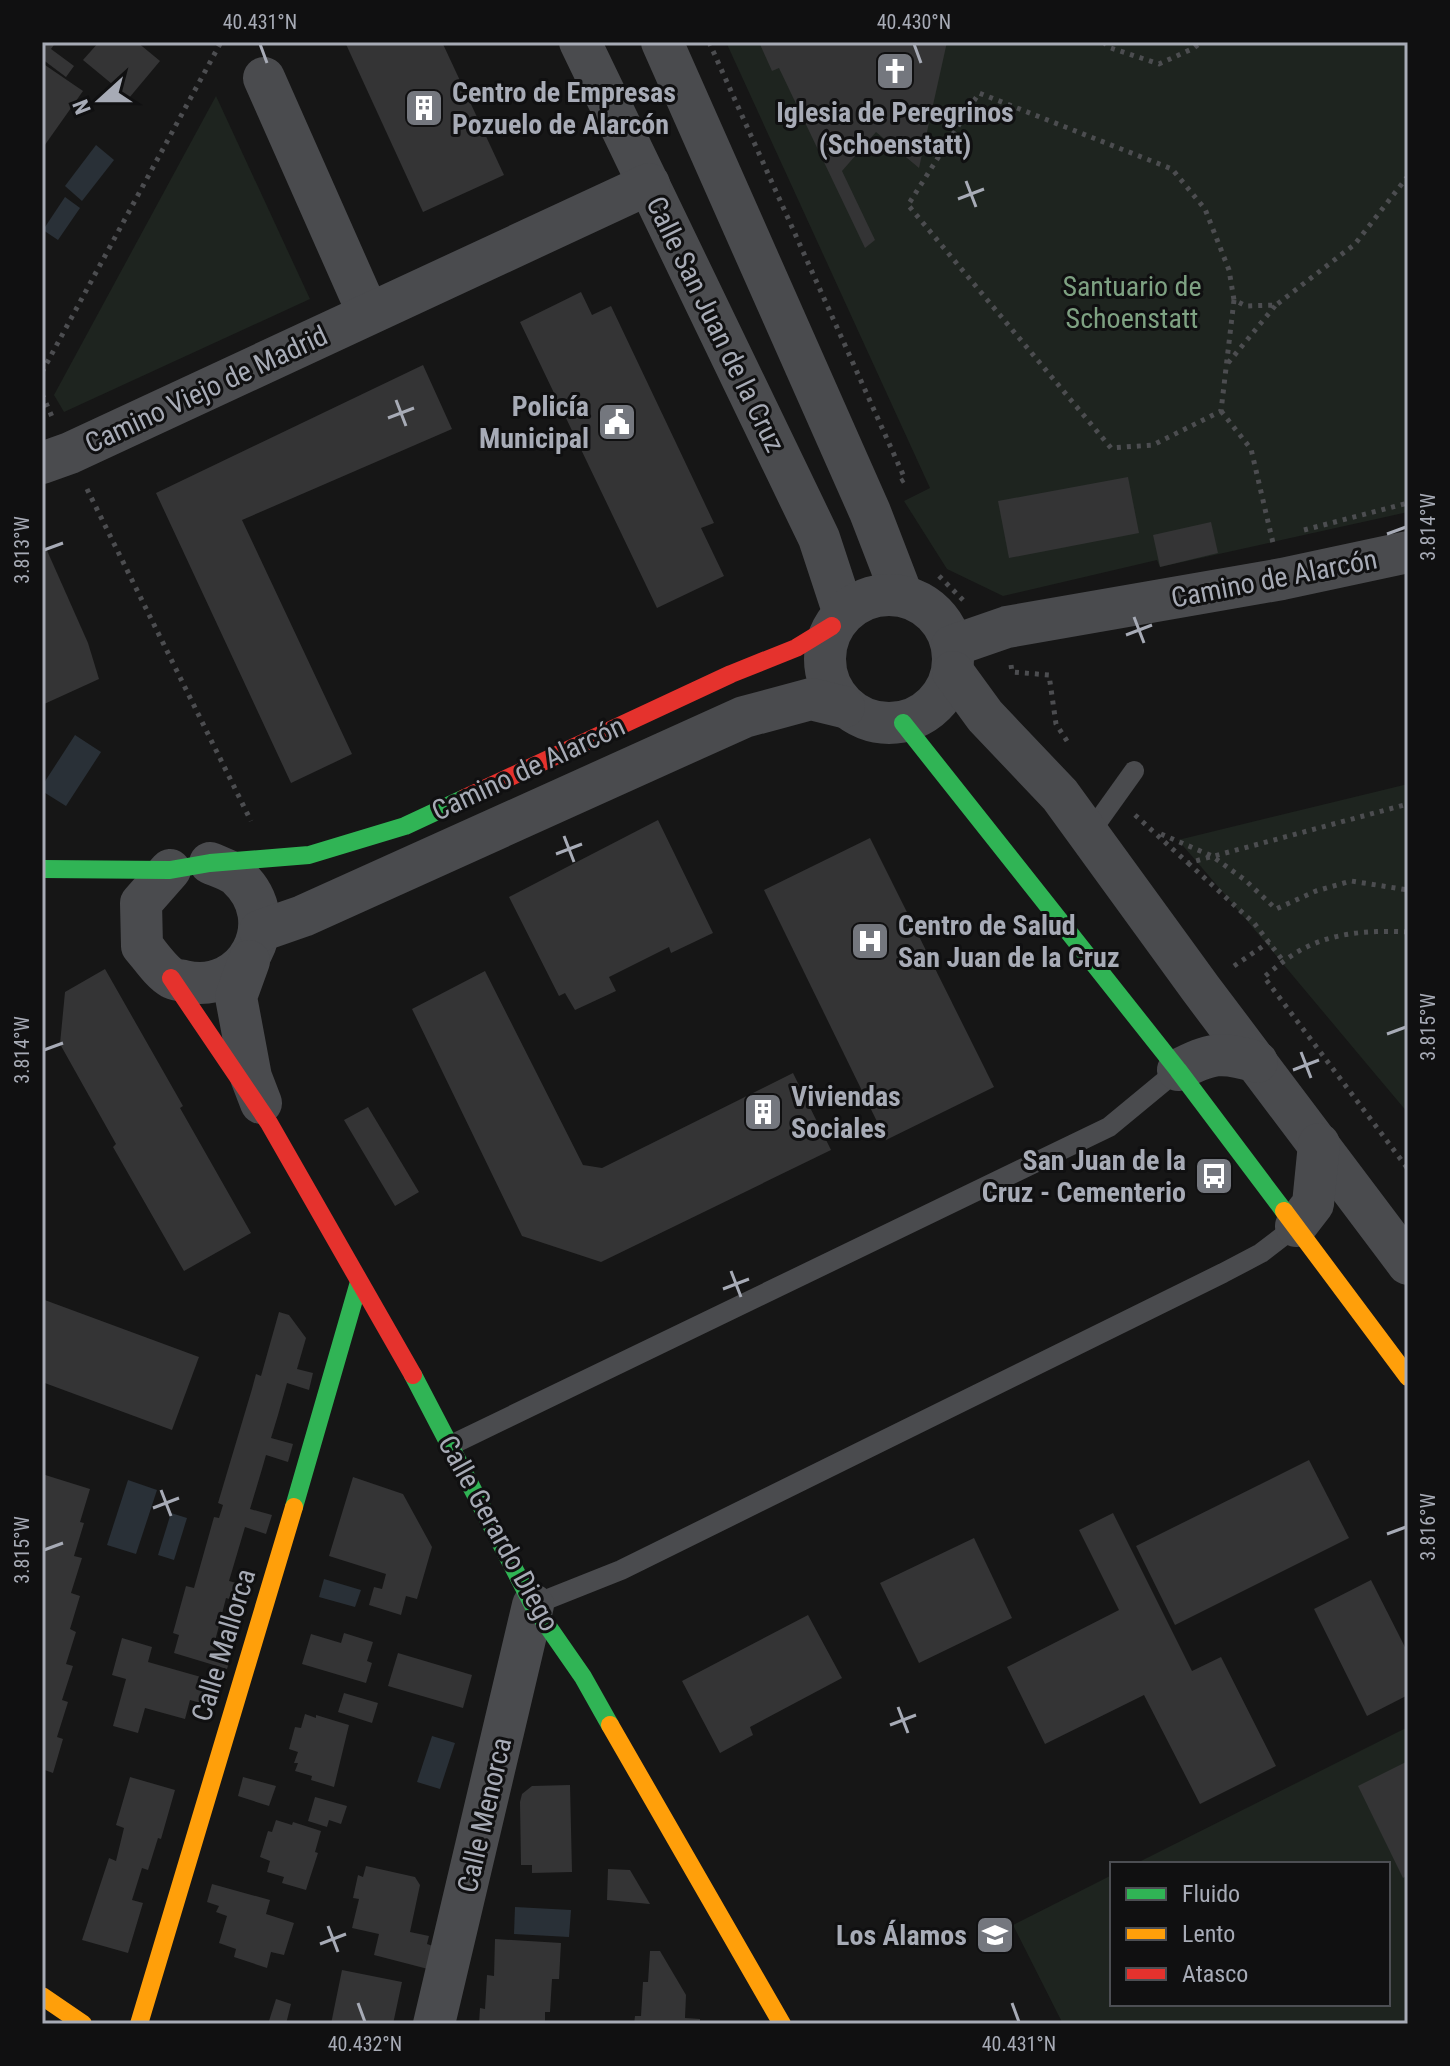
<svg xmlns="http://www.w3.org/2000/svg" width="1450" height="2066" font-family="'Roboto Condensed',sans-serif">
<rect width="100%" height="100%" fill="#161616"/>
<g fill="#1e241f">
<path d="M726,42H1160L1166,45L1169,42H1408V512L1160,567L1157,560L1003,596L947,569L904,501L930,488Z"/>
<path d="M216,96L310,299L64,412L54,395Z"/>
<path d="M1408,784V1113C1331,1022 1256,930 1178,840Z"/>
<path d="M1408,1727V2024H1063L1013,1925L1112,1875V2004H1388V1864H1135Z"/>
</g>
<g fill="#293037">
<path d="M96,145L114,160L82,201L65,186Z"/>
<path d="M65,197L80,208L58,240L43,230Z"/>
<path d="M75,735L101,752L66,806L42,791V786Z"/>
<path d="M128,1480L157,1490L136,1554L107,1545Z"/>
<path d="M171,1513L187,1518L174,1560L158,1555Z"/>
<path d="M324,1579L361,1590L355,1607L319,1597Z"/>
<path d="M432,1736L455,1743L440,1789L417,1782Z"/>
<path d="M515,1907L571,1910L569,1937L514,1934Z"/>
</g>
<g fill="#343435">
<path d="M42,42H56L51,49L74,66L66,77L42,59Z"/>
<path d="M99,42H137L160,61L129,98L83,60Z"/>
<path d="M345,42H442L504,175L423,212Z"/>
<path d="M759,42H947L919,168L876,132L842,171L875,240L865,248L779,68L772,71Z"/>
<path d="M42,63L83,91L42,149Z"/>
<path d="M581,292L592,315L611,306L714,523L701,528L724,576L657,608L520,322Z"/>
<path d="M423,365L452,429L242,520L352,754L291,783L156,493Z"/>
<path d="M1128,477L1139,533L1009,558L998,501Z"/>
<path d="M1211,522L1218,553L1160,567L1153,535Z"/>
<path d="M45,546L88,643L99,679L42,705V547Z"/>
<path d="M658,820L713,933L671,953L669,947L609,977L616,991L575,1010L565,993L559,996L509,897Z"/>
<path d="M870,838L994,1087L886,1140L764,890Z"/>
<path d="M105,969L183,1106L180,1108L251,1233L184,1271L113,1147L116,1144L60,1044L65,992Z"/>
<path d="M485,971L583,1165L602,1168L793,1073L831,1150L601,1262L522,1236L412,1009Z"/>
<path d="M368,1107L419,1192L395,1206L344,1120Z"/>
<path d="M42,1299L199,1357L172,1430L42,1382Z"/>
<path d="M279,1312L289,1315L306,1338L297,1369L313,1373L309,1390L287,1383L278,1415L271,1438L293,1444L288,1462L266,1455L262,1469L250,1509L272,1515L266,1534L245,1527L229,1581L251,1587L246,1604L226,1598L214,1645L233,1650L227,1669L174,1653L179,1635L173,1633L186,1586L194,1588L214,1517L219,1518L223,1505L218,1503L252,1389L256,1374L261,1376Z"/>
<path d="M1309,1460L1349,1538L1175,1625L1136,1546Z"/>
<path d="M42,1474L90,1489L80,1522L84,1523L74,1556L82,1558L71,1593L80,1596L70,1629L76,1632L66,1664L73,1666L62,1700L68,1702L57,1737L63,1739L53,1773L42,1769Z"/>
<path d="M353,1477L403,1494L432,1547L417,1599L406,1596L401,1615L369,1605L374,1587L382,1589L386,1574L329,1556Z"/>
<path d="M1113,1513L1192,1671L1221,1657L1276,1766L1200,1804L1144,1695L1045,1744L1007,1667L1119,1610L1079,1530Z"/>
<path d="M974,1538L1012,1618L919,1663L880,1583Z"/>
<path d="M1371,1580L1408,1653V1695L1367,1716L1314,1609Z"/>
<path d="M808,1615L842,1678L750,1727L753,1735L720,1753L682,1681Z"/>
<path d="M344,1633L373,1642L367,1661L372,1663L366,1683L302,1664L311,1634L341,1643Z"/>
<path d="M122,1638L152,1647L148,1662L208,1679L201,1703L190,1700L185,1719L145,1708L138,1733L113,1726L126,1679L112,1675Z"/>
<path d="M398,1653L472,1675L463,1708L388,1686Z"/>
<path d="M344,1693L378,1703L372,1723L338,1712Z"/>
<path d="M305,1714L316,1718V1715L349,1725L334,1787L311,1780L312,1776L295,1771L298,1763H294L298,1752L289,1749L295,1727L301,1728Z"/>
<path d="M1408,1761V1875L1403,1878L1358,1786Z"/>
<path d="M130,1777L175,1790L161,1839L158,1838L148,1870L142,1868L132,1900L143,1903L128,1953L82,1940L109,1858L116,1861L124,1828L116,1825Z"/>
<path d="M243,1777L276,1786L269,1806L238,1796Z"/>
<path d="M570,1785L572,1872L532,1873V1865H521L520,1802L522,1794L532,1786Z"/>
<path d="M315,1797L347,1806L341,1824L329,1820L327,1827L308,1821Z"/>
<path d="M276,1820L292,1825L293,1822L321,1831L315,1852L318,1853L306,1890L282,1883L284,1877L267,1872L270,1861L260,1857L268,1831L272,1832Z"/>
<path d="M366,1866L415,1877L420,1885L410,1932L429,1936L427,1944L433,1946L428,1969L374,1955L379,1934L352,1928L359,1899L353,1898L358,1875L363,1877Z"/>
<path d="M608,1869L630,1870L650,1904L607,1900Z"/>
<path d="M212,1884L270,1900L266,1914L294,1923L284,1955L271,1952L267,1968L234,1957L236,1949L219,1943L227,1916L216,1912L219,1906L207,1902Z"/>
<path d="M495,1939L561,1943L559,1979H552L550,2012H545V2024H479L480,2008L485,2009L487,1975L494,1976Z"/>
<path d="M650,1951H660L686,1995L685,2018L700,2019V2024H634L635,2016H641L643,1982H648Z"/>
<path d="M342,1970L402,1982L393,2024H331Z"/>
<path d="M276,1999L291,2004L286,2024H268Z"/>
</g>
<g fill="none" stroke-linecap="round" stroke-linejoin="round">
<g stroke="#4c4d50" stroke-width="5" stroke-dasharray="4 6" stroke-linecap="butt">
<path d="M709,42L905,479L900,482"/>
<path d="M1103,42L1111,48L1159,64L1194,48L1201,42"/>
<path d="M1234,300L1221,411L1153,445L1111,448L908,205L979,93L1172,169L1205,209L1229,270L1234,300L1246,306L1276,305L1355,244L1408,176"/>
<path d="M1228,363L1275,306"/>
<path d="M42,372L221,42"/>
<path d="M42,394L53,419"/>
<path d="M1221,411L1251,449L1273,543"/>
<path d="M87,489L251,821"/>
<path d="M1304,530L1408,503"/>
<path d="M939,576L963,600"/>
<path d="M1011,665L1012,672L1049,675L1056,724L1067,741"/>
<path d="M1135,815L1188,863L1408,804"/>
<path d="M1161,834L1212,856L1245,880L1276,909L1316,891L1351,881L1408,890"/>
<path d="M1188,863L1254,923L1284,962"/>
<path d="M1408,932C1371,930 1332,932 1299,951C1287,958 1275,968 1264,977L1408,1169"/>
<path d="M1234,966L1269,942"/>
</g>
<g stroke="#4a4b4e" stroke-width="20">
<path d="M1089,834L1134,771"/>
<path d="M451,1445L1109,1127L1178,1070"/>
<path d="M533,1605L621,1570L1223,1273L1261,1253L1296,1226"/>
</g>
<g stroke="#4a4b4e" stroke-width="42">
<path d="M580,42L819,538L843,611"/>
<path d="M662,42L870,512L902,595"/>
<path d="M264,78L368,313"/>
<path d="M42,463L70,453L649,184"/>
<circle cx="889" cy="659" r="64"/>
<path d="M952,646L1007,627L1282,579L1408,552"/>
<path d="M953,672L985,716L1060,795L1201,989L1408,1264"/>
<path d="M170,870L141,903L142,946C150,955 161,972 172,978C175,980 180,980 184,981C246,996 286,921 238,877C232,871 219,867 210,863"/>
<path d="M260,931L303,916L744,717L811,699L844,707"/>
<path d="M249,961L236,997L251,1077L261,1103"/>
<path d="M1178,1070C1211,1053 1221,1051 1257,1062"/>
<path d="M1296,1226L1313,1204L1319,1144"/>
<path d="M434,2024L533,1605"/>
</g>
<g stroke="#30b455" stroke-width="18">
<path d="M903,723L1178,1070L1284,1211"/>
<path d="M42,869L170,870L210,863L309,855L405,826L465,798"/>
<path d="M413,1375L533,1605L583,1677L610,1725"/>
<path d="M294,1507L359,1282"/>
</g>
<g stroke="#ff9f0a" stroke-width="18">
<path d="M1284,1211L1408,1377"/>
<path d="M610,1725L782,2024"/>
<path d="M42,1996L83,2024"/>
<path d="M139,2024L294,1507"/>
</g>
<g stroke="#e5322d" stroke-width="18">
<path d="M465,798L731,674L796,648L832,626"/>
<path d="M171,978L269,1123L413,1375"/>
</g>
</g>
<path fill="none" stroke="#a7abb6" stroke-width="3" d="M260,44L267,63M914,44L921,63M966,181L976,207M958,199L984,189M396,400L406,426M388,418L414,408M1387,534L1406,527M44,550L63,543M1134,617L1144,643M1126,635L1152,625M564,836L574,862M556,854L582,844M1387,1034L1406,1027M44,1050L63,1043M1301,1052L1311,1078M1293,1070L1319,1060M731,1271L741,1297M723,1289L749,1279M161,1490L171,1516M153,1508L179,1498M1387,1534L1406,1527M44,1550L63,1543M898,1707L908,1733M890,1725L916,1715M328,1926L338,1952M320,1944L346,1934M358,2003L365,2022M1012,2003L1019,2022"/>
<defs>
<g id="church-square" transform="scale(2)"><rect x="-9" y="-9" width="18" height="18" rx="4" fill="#74777e" stroke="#101011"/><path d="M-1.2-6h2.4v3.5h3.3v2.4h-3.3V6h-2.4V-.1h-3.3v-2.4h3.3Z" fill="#fff"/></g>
<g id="building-square" transform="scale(2)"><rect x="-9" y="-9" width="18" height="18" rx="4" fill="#74777e" stroke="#101011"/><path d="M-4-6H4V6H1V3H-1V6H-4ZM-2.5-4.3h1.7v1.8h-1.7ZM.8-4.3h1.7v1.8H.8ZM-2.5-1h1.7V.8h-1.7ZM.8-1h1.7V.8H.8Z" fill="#fff"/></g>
<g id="civic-square" transform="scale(2)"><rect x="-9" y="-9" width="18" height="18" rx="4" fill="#74777e" stroke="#101011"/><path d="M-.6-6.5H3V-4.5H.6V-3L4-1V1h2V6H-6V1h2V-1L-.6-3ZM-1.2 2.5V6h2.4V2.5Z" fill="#fff"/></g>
<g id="hospital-square" transform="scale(2)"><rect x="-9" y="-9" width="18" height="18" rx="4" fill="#74777e" stroke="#101011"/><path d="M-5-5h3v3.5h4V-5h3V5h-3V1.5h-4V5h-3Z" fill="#fff"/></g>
<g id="bus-square" transform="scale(2)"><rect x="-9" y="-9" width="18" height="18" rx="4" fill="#74777e" stroke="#101011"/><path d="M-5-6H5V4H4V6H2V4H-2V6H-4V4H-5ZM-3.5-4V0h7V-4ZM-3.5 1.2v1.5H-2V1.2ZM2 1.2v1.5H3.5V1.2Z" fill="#fff"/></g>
<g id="school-square" transform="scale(2)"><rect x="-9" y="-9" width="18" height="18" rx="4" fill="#74777e" stroke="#101011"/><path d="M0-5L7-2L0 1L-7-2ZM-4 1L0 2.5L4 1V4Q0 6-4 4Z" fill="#fff"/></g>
</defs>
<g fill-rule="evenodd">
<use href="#church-square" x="895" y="71"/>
<use href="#building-square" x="424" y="108"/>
<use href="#civic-square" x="617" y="422"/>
<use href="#hospital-square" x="870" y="941"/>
<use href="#building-square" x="763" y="1112"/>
<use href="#bus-square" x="1214" y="1176"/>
<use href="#school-square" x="995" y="1935"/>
</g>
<g text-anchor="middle" stroke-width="6" stroke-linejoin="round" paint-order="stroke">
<g font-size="28" font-weight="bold" fill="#a7abb6" stroke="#101011" text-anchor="start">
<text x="452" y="102">Centro de Empresas<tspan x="452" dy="32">Pozuelo de Alarcón</tspan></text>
<text x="895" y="122" text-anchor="middle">Iglesia de Peregrinos<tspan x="895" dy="32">(Schoenstatt)</tspan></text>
<text x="589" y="416" text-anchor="end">Policía<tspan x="589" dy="32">Municipal</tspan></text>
<text x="898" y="935">Centro de Salud<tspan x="898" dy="32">San Juan de la Cruz</tspan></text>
<text x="791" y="1106">Viviendas<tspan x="791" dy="32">Sociales</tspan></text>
<text x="1186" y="1170" text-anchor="end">San Juan de la<tspan x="1186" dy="32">Cruz - Cementerio</tspan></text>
<text x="967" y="1945" text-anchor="end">Los Álamos</text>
</g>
<g font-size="28" fill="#7ea182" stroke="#101011">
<text x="1132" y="296">Santuario de<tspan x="1132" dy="32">Schoenstatt</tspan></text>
</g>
<g font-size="28" fill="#a7abb6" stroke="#101011">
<text transform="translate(716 324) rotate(64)" y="10">Calle San Juan de la Cruz</text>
<text transform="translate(206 389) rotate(-25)" y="10">Camino Viejo de Madrid</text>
<text transform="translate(1274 578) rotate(-11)" y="10">Camino de Alarcón</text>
<text transform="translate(528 768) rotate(-25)" y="10">Camino de Alarcón</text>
<text transform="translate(499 1533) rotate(61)" y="10">Calle Gerardo Diego</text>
<text transform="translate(223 1645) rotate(-73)" y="10">Calle Mallorca</text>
<text transform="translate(484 1815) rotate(-77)" y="10">Calle Menorca</text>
</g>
</g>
<rect width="1450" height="2066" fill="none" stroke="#101011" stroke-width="88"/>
<rect x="1110" y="1862" width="280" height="144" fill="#101011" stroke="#4c4e53" stroke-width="2"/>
<rect x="1126" y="1888" width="40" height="12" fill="#30b455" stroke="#4c4e53" stroke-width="2"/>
<text x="1182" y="1902" font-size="24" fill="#a7abb6">Fluido</text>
<rect x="1126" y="1928" width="40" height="12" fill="#ff9f0a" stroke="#4c4e53" stroke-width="2"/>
<text x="1182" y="1942" font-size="24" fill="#a7abb6">Lento</text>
<rect x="1126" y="1968" width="40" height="12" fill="#e5322d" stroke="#4c4e53" stroke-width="2"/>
<text x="1182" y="1982" font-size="24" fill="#a7abb6">Atasco</text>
<g transform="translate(100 100) rotate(249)" stroke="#101011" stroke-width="6" paint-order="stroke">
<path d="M0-6L14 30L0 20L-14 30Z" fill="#a7abb6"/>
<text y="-12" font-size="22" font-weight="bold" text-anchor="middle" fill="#a7abb6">N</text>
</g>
<rect x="44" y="44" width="1362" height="1978" fill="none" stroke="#a7abb6" stroke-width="3"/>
<g font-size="20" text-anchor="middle" fill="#a7abb6">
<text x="260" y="29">40.431°N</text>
<text x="914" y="29">40.430°N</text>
<text transform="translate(1428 527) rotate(-90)" y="7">3.814°W</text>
<text transform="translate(22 550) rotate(-90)" y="7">3.813°W</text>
<text transform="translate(1428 1027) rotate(-90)" y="7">3.815°W</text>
<text transform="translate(22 1050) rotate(-90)" y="7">3.814°W</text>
<text transform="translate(1428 1527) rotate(-90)" y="7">3.816°W</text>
<text transform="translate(22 1550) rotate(-90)" y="7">3.815°W</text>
<text x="365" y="2051">40.432°N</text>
<text x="1019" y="2051">40.431°N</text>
</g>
</svg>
